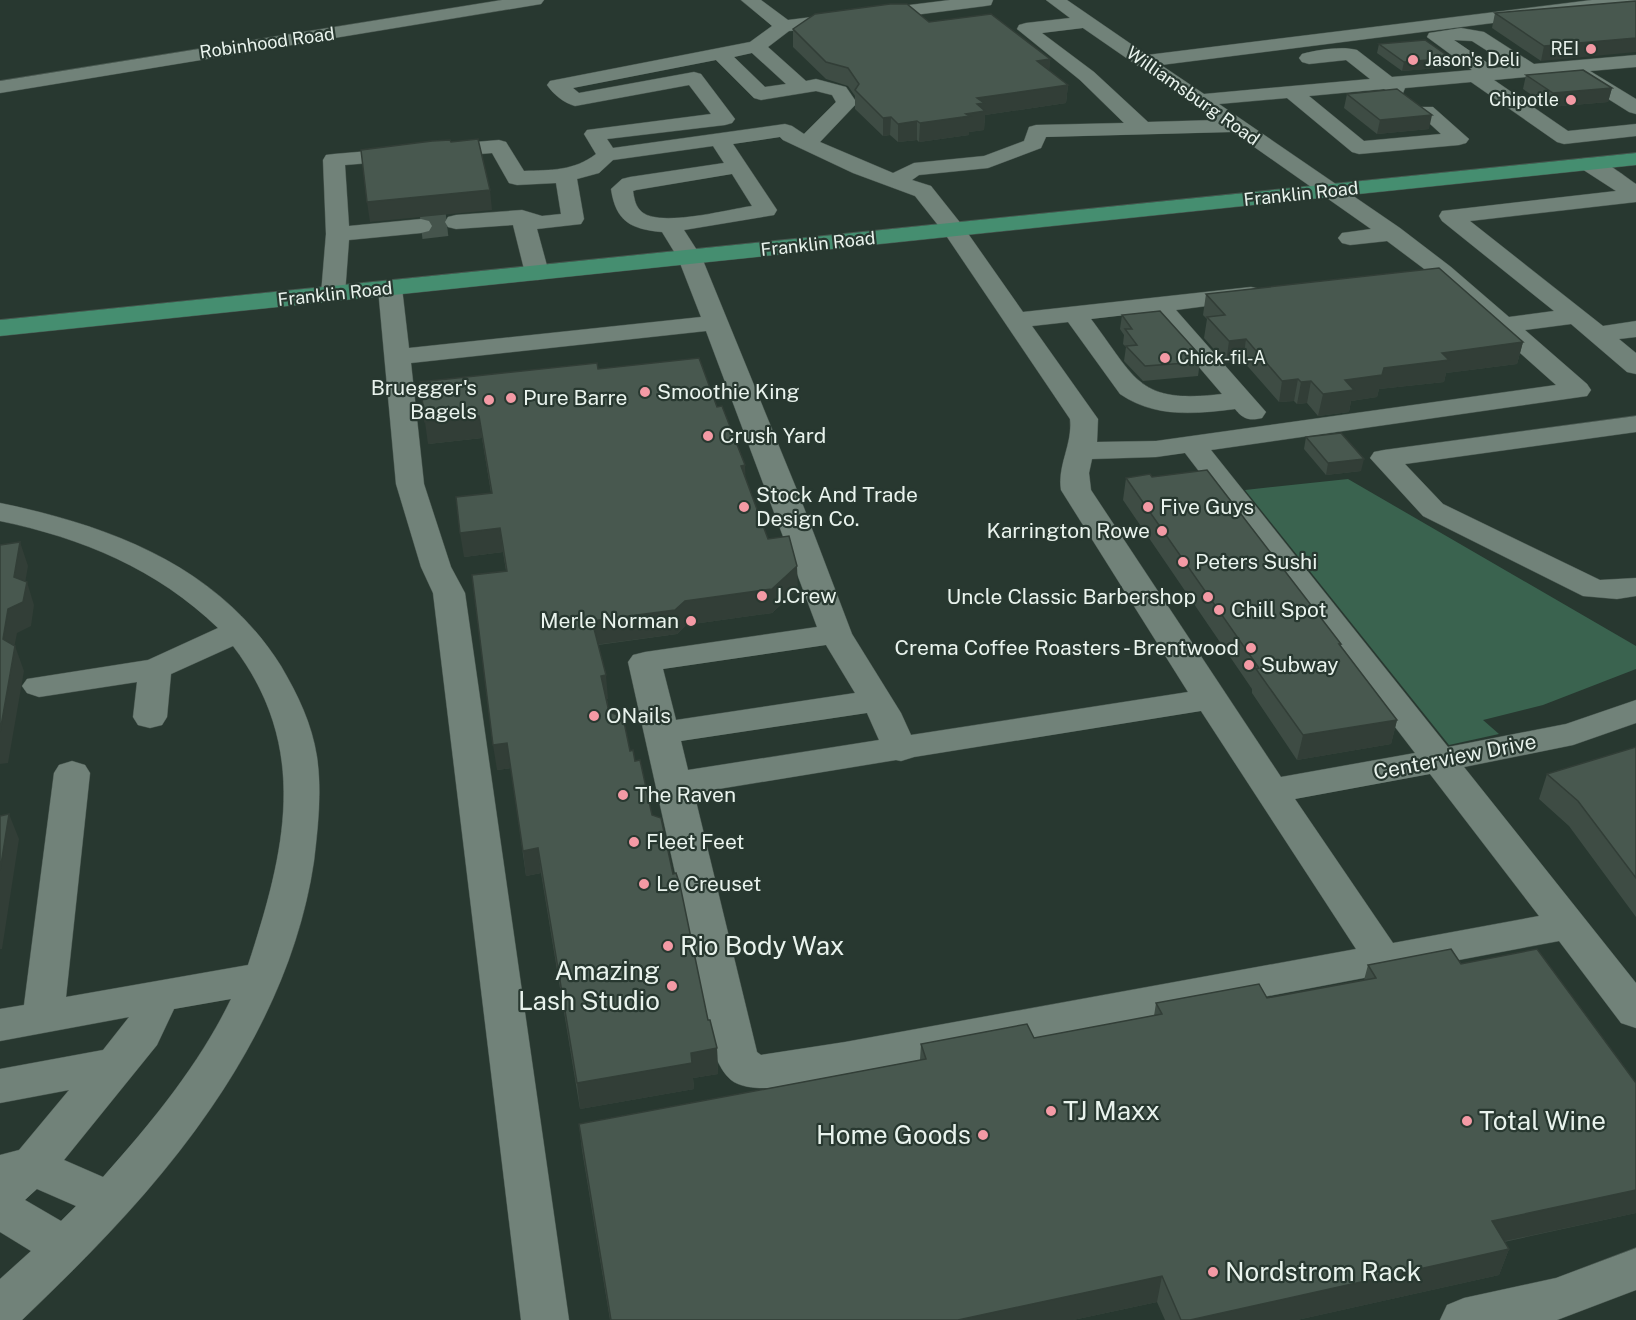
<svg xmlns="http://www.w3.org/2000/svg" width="1636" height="1320" font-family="'Public Sans',sans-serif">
<rect width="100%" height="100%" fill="#283830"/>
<path fill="#3a634f" d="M1348,479L1636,646V669L1543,705L1483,720L1499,734L1449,745L1245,490Z"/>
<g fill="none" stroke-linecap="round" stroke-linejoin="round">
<path stroke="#45544c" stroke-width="26" stroke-dasharray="26 13" stroke-linecap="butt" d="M421,226L456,222"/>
<g stroke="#48564f" stroke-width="1">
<g id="minor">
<path d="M502,0H544L541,4L535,5L0,93V81Z"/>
<path d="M741,0H761L788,20L950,0H993L991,5L985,6L789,31L768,47L806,81L816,79L846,87L857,103L820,142L893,173L914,163L984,156L1024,141L1029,127L1036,125L1124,123L1080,80L1017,29L1019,25L1026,23L1070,18L1046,0H1067L1147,55L1592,0H1636L1635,5L1161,65L1204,94L1370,79L1346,60L1309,64L1302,62L1299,58L1302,54C1318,50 1341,46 1357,50L1392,77L1472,70L1427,37L1429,33L1461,28L1484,32L1534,64L1636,55V67L1590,71L1636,99V114L1629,112L1567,73L1494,80L1568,131L1636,124V136L1564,144L1557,142L1471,82L1405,88L1403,93L1396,95L1384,89L1309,96L1364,141L1441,134L1416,111L1419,107H1433L1469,139L1466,143L1459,145L1359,154L1352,152L1287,98L1219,104L1400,228L1451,267L1509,317L1554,311L1442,221L1439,216L1442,211L1616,191L1582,169L1579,164L1582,159C1601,155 1621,174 1636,184V202L1470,221L1603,326L1636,321V337L1619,339L1636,353V374L1627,372L1571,324L1525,330L1587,384L1591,390L1587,396L1211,450L1448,747L1566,724L1636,700V723L1573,745L1464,767L1636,983V1028L1621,1023L1559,941L845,1076C816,1080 760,1097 734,1082C726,1077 721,1068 717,1060L628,662L633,655L645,652L817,627L706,331L411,363L424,484L451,567L465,593L569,1320H521L433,593L421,567L396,484L378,288L381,283L390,281L399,283L402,288L409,348L701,317L678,258L662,232C631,229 616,222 611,189L622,179L630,177L724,163L713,146L613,160L599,173L577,179L584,219L581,224L537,229L549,273L546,278L537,280L528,278L525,273L513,225L456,229L448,227L445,222L448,217L456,215L522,210L542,216L561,214L556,183L517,185L509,183L492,153L345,165L349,226L421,219L429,221L432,226L429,231L421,233L349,240L345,294L342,299L333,301L324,299L321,294L326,234L323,160L326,155L334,154L499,140L506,142L524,171C551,170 574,171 596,154L584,134L587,130L711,114L689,85L575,106C564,103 553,94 547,85L550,81L750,42L772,26ZM1083,28L1216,120L1148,122L1094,72L1042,33ZM1454,40L1472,41L1511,66L1495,68ZM752,53L786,84L765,87L734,57ZM716,60L754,98L761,100L816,91L832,95L836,102L804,134L792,126L785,124L613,148L607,139L725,125L732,123L735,119L701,74L694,72L579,93L573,88ZM1233,132L1371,229L1342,233L1338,238L1342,243L1350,245L1387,241L1435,277L1491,327V338L1495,343L1504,346L1510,344L1556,385L1156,441L1097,442L1098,419L1032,326L1068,322L1120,394C1155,418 1194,414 1235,409C1243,419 1249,421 1262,418L1266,412L1176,310L1260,299L1263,294L1260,289L1251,287L1023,312L962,225L931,186L912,180L919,175L988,168L1041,148L1046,137ZM780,137L783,140L853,173L915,196L945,234L1070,419C1073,444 1057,465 1061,490L1188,692L911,735L901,713L852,634L801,500L702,258L684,230L774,215L777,210L733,144ZM732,174L752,206C729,209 653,230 639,209C635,204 634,197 633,191L636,190ZM1152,312L1222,394C1138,404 1137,380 1091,319ZM1185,453L1415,753L1281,777L1091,490L1089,473L1092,459L1156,457ZM826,645L855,693L676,720L663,669ZM1201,711L1356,949L845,1042L761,1055L757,1052L694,793L896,760L901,761L914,757ZM867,713L879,740L688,770L681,741ZM1430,774L1539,916L1393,943L1295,799Z"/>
<path d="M1636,416V432L1405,464L1443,504L1600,580L1636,578V596L1617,599L1583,596L1423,516L1370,458L1374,452L1384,450Z"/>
<path d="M0,503C111,526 218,566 281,666C298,695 312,724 317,757C322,792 318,827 314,861C301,950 262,1034 211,1108C157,1187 91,1254 22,1320H0V1279L31,1251L0,1232V1155L19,1150L69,1090L0,1103V1069L103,1050L129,1017L0,1041V1009L24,1005L54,773L59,765L72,761L85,765L90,773L66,997L248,965C285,852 311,748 233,646L171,674L167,717L162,725L150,728L138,725L133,717L137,682L39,697L27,693L22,686L27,679L148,660L218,628C157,569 82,538 0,521ZM231,999C199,1065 152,1122 103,1177L64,1160L157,1045L174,1009ZM37,1189L76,1206L61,1221L25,1200Z"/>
<path d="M1636,1248V1290L1557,1320H1440L1447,1305L1464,1298L1556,1278Z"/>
</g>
</g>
<g stroke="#48564f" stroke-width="1">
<path id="major" d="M1636,153V165L0,336V320Z"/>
</g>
<use href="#minor" fill="#718279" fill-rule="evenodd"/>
<use href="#major" fill="#458e70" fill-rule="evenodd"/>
</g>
<g fill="#3e4c44">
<path d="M1636,1L1541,61L1492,28L1495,13Z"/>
<path d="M929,22L1050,59L1049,71L1068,85L1066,103L985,115L984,130L969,132V135L919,142L917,140L898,142L890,135L883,136L855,109V96L848,86L826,79L793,47V29Z"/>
<path d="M1379,44L1449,67L1402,71L1377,53Z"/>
<path d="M1526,75L1612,88L1608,102L1550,107L1523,89Z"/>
<path d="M1347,94L1429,129L1377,134L1344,108Z"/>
<path d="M1206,294L1523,342L1517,364L1446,373L1444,382L1379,389L1377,397L1351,401L1349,412L1318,416L1307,403L1297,404L1294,401L1279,402L1243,361L1226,363L1204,338L1207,319L1203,315Z"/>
<path d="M1122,315L1197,357L1200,362L1198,376L1143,381L1124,361L1126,347L1123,344L1124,335L1120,329Z"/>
<path d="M598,369L745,478L768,539L798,589L772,613L686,625L677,634L598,645L609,712L635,761L652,815L673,874L708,1020L717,1048L718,1074L693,1078L694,1089L580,1109L541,873L526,876L511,768L497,770L506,571L503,552L464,557L491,493L482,438L428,444Z"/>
<path d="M1306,437L1361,471L1326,475L1304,449Z"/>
<path d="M1152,477L1341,644V647L1397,720L1391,744L1297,760L1252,693V689L1123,500L1126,478Z"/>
<path d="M1636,747V917L1569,826L1539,799L1547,774Z"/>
<path d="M1461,964L1636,1083V1213L1504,1242L1509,1249L1499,1275L1297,1320H1165L1157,1302L1073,1320H610L582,1150L579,1124L920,1060L921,1044L1034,1038L1154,1016L1156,1003L1267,998L1364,980L1368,965Z"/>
</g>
<g fill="#323e37">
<path d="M1636,38V52L1541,61L1544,46Z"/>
<path d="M1451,58L1449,67L1402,71L1404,62Z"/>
<path d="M1050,59L1049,77L1037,61Z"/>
<path d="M1068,85L1066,103L985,115L984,130L969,132V135L919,142L920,123L977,98Z"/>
<path d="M1612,88L1608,102L1550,107L1553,93Z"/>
<path d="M1432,115L1429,129L1377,134L1380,120Z"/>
<path d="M891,117L890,135L883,136V118Z"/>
<path d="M917,121V140L898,142V124Z"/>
<path d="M490,190L492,210L370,222L367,202Z"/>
<path d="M1246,339L1243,361L1226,363L1229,341Z"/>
<path d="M1523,342L1517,364L1446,373L1444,382L1379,389L1377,397L1351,401L1349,412L1318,416L1323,394L1345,380L1384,368L1442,353Z"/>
<path d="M1298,379L1294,401L1279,402L1282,381Z"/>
<path d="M1311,381L1307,403L1297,404L1301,382Z"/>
<path d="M479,416L482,438L428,444L425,422Z"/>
<path d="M1364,459L1361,471L1326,475L1328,463Z"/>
<path d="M745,465L746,488L741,466Z"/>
<path d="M500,528L503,552L464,557L460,533Z"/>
<path d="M20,542L28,566L22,601L14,577Z"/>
<path d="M797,566L798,589L772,613L686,625L677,634L594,645L592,621L685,601Z"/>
<path d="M27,582L34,605L31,626L17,633L11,663L3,639L8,609Z"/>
<path d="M15,646L24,671L8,763L0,764V732Z"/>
<path d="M606,675L608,699L603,700L601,676Z"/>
<path d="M1397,720L1391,744L1297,760L1303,735Z"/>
<path d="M507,743L511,768L497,770L493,745Z"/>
<path d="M9,814L19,839L2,949H0V871Z"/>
<path d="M538,848L541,873L526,876L523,851Z"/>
<path d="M717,1048L718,1074L693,1078L694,1089L580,1109L577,1083L691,1053Z"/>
<path d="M1636,1190V1213L1482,1246L1492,1221Z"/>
<path d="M1509,1249L1499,1275L1297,1320H1190Z"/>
<path d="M1162,1276L1157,1302L1073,1320H958Z"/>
</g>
<g fill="#48584f" stroke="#323e37" stroke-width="1.5">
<path d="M1636,1V38L1544,46L1495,13Z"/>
<path d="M890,4H907L929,22L991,14L1050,59L1037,61L1068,85L977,98L984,103L977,104L985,111L966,114L970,116L920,123L917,121L898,124L891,117L883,118L855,90L859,84L848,68L826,62L793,29L815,14Z"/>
<path d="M1425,40L1451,58L1404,62L1379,44Z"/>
<path d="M1583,70L1612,88L1553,93L1526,75Z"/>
<path d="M1397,89L1432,115L1380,120L1347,94Z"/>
<path d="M478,139L490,190L367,202L361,150L432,141L450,140L451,142Z"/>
<path d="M1439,268L1523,342L1442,353L1449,360L1384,368L1382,375L1345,380L1354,390L1323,394L1311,381L1301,382L1298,379L1282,381L1246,339L1229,341L1207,317L1225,315L1206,294Z"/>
<path d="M1160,311L1197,352H1193L1200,362L1145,366L1126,346L1137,345L1125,329H1132L1122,315Z"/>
<path d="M699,358L717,407L722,406L745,465L741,466L768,539L789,536L797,566L772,589L685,601L675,610L592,621L606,675L601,676L609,712L623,717L630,751L633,750L635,761L640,760L652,815L661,818L673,874L676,873L680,885L708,1020H710L717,1048L691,1053L692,1063L577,1083L538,848L523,851L507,743L493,745L472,575L507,571L500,528L460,533L456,497L492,493L479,416L425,422L420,382L597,363L598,369Z"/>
<path d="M1341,433L1364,459L1328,463L1306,437Z"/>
<path d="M1207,470L1341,644H1339L1397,720L1303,735L1256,669L1259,668L1126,478L1150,474L1152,477Z"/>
<path d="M20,542L14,577L27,582L23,602L8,609L3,639L15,646L0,732V545Z"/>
<path d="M1636,747V878L1578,801L1547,774Z"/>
<path d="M9,814L0,871V816Z"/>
<path d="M1451,949L1461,964L1537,949L1636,1083V1190L1492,1221L1509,1249L1190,1320H1181L1162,1276L958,1320H611L579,1124L926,1059L921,1044L1027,1024L1034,1038L1162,1014L1156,1003L1259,984L1267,998L1376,978L1368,965Z"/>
</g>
<g fill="#f49aa5" stroke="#283830" stroke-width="2">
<circle cx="1591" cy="49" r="6"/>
<circle cx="1413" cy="60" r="6"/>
<circle cx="1571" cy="100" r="6"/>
<circle cx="1165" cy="358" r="6"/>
<circle cx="645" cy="392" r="6"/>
<circle cx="511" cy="398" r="6"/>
<circle cx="489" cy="400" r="6"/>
<circle cx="708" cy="436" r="6"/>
<circle cx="744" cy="507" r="6"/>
<circle cx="1148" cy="507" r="6"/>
<circle cx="1162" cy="531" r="6"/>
<circle cx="1183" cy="562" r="6"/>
<circle cx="762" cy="596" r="6"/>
<circle cx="1208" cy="597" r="6"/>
<circle cx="1219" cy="610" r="6"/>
<circle cx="691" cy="621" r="6"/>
<circle cx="1251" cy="648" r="6"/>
<circle cx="1249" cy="665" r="6"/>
<circle cx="594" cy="716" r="6"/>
<circle cx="623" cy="795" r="6"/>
<circle cx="634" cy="842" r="6"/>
<circle cx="644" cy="884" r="6"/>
<circle cx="668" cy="946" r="6"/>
<circle cx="672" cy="986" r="6"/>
<circle cx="1051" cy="1111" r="6"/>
<circle cx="1467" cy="1121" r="6"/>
<circle cx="983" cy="1135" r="6"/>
<circle cx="1213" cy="1272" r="6"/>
</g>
<g text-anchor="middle" stroke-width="4.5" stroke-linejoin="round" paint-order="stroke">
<g font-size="18" fill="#e9f3ed" stroke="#283830">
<text transform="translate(267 43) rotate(-8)" y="6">Robinhood Road</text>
<text transform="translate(1193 96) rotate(35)" y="6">Williamsburg Road</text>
<text transform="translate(1301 194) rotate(-6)" y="6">Franklin Road</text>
<text transform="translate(818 244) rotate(-6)" y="6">Franklin Road</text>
<text transform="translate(335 294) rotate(-6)" y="6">Franklin Road</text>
</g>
<g font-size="18" fill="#e9f3ed" stroke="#283830" text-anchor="end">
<text x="1579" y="55">REI</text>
<text x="1425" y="66" text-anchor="start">Jason's Deli</text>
<text x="1559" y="106">Chipotle</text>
<text x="1177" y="364" text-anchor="start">Chick-fil-A</text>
</g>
<g font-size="21" fill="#e9f3ed" stroke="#283830" text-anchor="start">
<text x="477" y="395" text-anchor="end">Bruegger's<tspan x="477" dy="24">Bagels</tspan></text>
<text x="657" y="399">Smoothie King</text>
<text x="523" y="405">Pure Barre</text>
<text x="720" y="443">Crush Yard</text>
<text x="756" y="502">Stock And Trade<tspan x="756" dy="24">Design Co.</tspan></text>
<text x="1160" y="514">Five Guys</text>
<text x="1150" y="538" text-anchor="end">Karrington Rowe</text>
<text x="1195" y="569">Peters Sushi</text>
<text x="774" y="603">J.Crew</text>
<text x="1196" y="604" text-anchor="end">Uncle Classic Barbershop</text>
<text x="1231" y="617">Chill Spot</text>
<text x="679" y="628" text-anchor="end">Merle Norman</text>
<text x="1239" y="655" text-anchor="end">Crema Coffee Roasters - Brentwood</text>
<text x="1261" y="672">Subway</text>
<text x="606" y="723">ONails</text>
<text x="635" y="802">The Raven</text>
<text x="646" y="849">Fleet Feet</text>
<text x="656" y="891">Le Creuset</text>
</g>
<g font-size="21" fill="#e9f3ed" stroke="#283830">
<text transform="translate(1455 757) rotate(-11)" y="7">Centerview Drive</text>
</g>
<g font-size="26" fill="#e9f3ed" stroke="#283830" text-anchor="start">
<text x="680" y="955">Rio Body Wax</text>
<text x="660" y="980" text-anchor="end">Amazing<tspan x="660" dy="30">Lash Studio</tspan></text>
<text x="1063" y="1120">TJ Maxx</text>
<text x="1479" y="1130">Total Wine</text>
<text x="971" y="1144" text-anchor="end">Home Goods</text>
<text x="1225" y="1281">Nordstrom Rack</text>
</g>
</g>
</svg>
